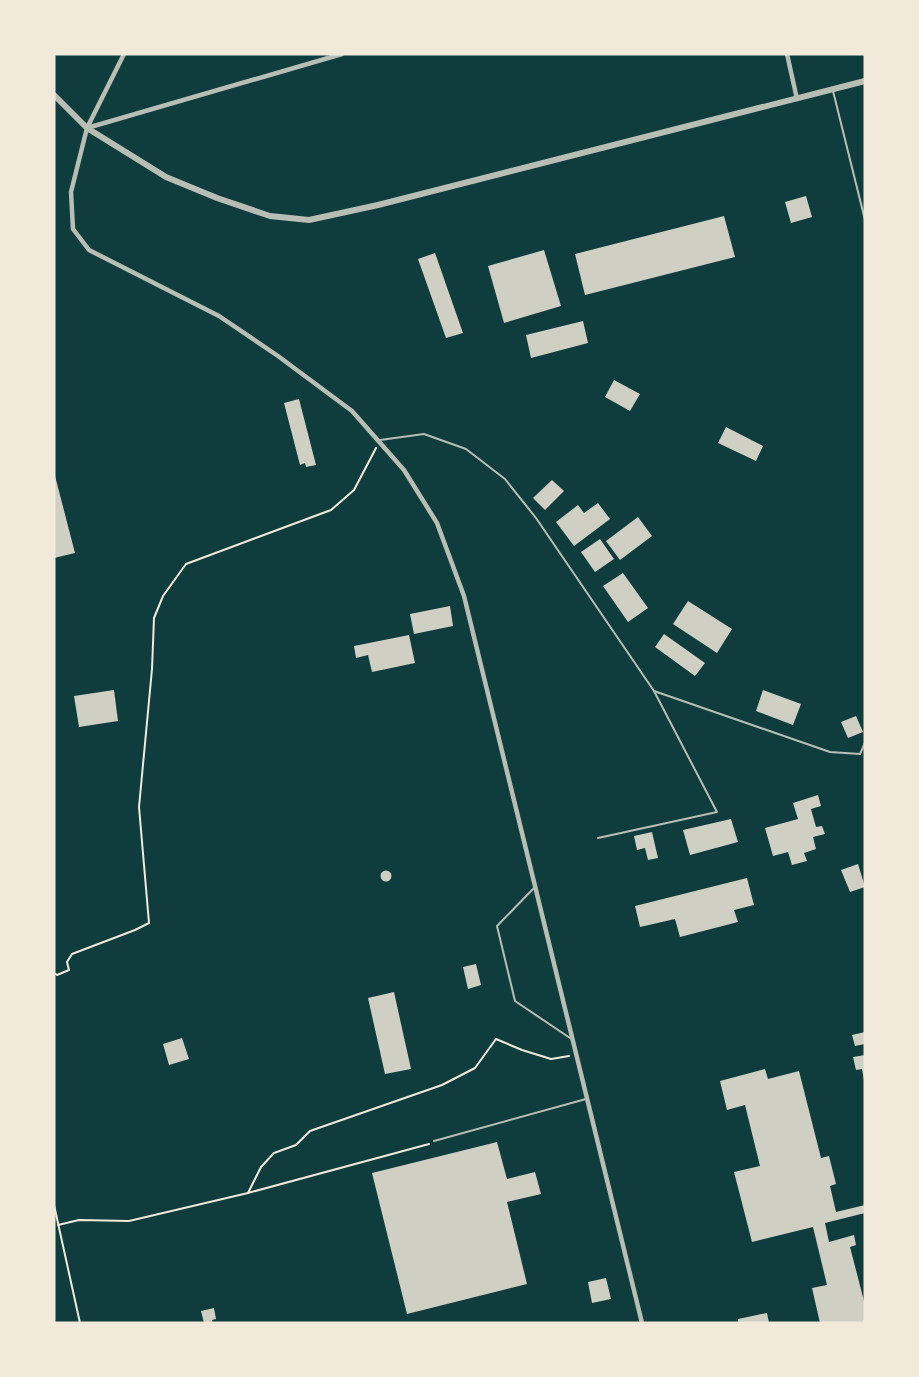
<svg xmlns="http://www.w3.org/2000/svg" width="919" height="1377" font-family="Commissioner,sans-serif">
<rect width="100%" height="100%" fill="#0f3d3e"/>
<g fill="#cfcfc3">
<path d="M806,196L812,217L791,223L785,202Z"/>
<path d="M724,216L735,257L585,295L575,254Z"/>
<path d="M544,250L561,306L504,323L488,266Z"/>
<path d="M435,253L463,333L446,338L418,259Z"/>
<path d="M583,321L588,343L531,358L526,335Z"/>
<path d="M614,380L640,394L630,411L605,397Z"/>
<path d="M299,399L316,465L306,467L305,463L300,465L284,403Z"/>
<path d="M726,427L763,446L756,461L718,443Z"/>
<path d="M54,472L75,553L54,558Z"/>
<path d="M552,480L564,491L545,510L533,498Z"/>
<path d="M598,503L610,519L574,546L556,522L578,505L584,513Z"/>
<path d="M638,517L652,536L620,560L606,541Z"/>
<path d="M600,539L614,559L595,572L581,552Z"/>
<path d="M623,573L648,608L628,622L603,586Z"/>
<path d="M688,601L732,629L717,653L673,624Z"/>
<path d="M450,606L453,626L414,634L410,614Z"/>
<path d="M664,634L705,663L695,676L655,647Z"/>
<path d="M409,635L415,663L372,672L368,655L356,658L354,646Z"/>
<path d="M114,690L118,721L79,727L74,696Z"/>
<path d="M763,690L801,704L793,725L756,711Z"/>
<path d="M856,716L863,732L848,738L841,722Z"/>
<path d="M818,795L821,806L811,809L816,827L822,826L825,834L813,837L816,849L804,853L807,861L792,865L788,852L773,856L765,828L798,819L793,803Z"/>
<path d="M731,819L738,842L690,855L683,830Z"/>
<path d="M652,832L658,858L648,860L645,848L637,850L634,836Z"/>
<path d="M858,864L865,887L850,892L841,870Z"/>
<circle cx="386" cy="876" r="5.5"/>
<path d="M747,878L754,905L734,910L738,922L680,937L675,919L640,927L635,906Z"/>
<path d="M476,964L481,985L468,989L463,967Z"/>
<path d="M394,992L411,1069L385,1074L368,998Z"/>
<path d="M865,1032V1044L855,1046L852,1035Z"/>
<path d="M182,1038L189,1059L169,1065L163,1044Z"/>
<path d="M865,1055V1080H864L862,1069L856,1070L853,1057Z"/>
<path d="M765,1069L768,1079L799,1071L821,1158L829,1156L836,1184L830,1186L836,1212L865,1205V1213L825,1223L829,1242L854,1235L856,1245L850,1247L865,1305V1323H820L812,1288L827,1285L813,1227L752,1242L734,1172L760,1166L745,1105L727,1110L720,1081Z"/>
<path d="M497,1142L507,1179L535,1172L541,1194L507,1202L527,1284L407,1314L372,1173Z"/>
<path d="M606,1278L611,1299L592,1303L588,1282Z"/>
<path d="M214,1308L216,1319L212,1320L213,1323H204L201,1311Z"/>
<path d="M767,1313L769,1323H738V1319Z"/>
</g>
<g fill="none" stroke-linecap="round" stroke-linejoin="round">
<g stroke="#f1e9da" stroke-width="2">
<path d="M54,973L57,975L69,970L67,962L72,954L135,930L149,923L139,807L152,669L154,618L163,596L186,564L331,510L354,490L376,448"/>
<path d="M248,1193L261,1167L274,1153L296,1145L310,1131L442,1085L475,1068L496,1039L522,1050L551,1059L569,1056"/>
<path d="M54,1205L80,1323"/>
<path d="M58,1225L79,1220L129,1221L248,1193L429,1144"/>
</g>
<g stroke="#b8beb3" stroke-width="2">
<path d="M833,91L865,220"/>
<path d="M380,440L424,434L466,449L505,479L536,518L654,691L830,752L860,754L865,743"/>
<path d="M598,838L717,812L654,691"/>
<path d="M535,887L497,926L515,1001L570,1038"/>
<path d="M434,1141L586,1099"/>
</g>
<g stroke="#b8beb3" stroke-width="4.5">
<path d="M124,54L87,128L71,192L73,229L89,250L219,316L278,356L352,411L404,470L437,523L464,596L642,1323"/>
<path d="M787,54L797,99"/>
<path d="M87,128L342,54"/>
</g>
<path stroke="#b8beb3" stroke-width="6" d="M54,95L87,128L166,177L217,198L270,216L309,220L378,205L865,81"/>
</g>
<rect width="919" height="1377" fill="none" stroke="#f1e9da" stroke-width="111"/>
</svg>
